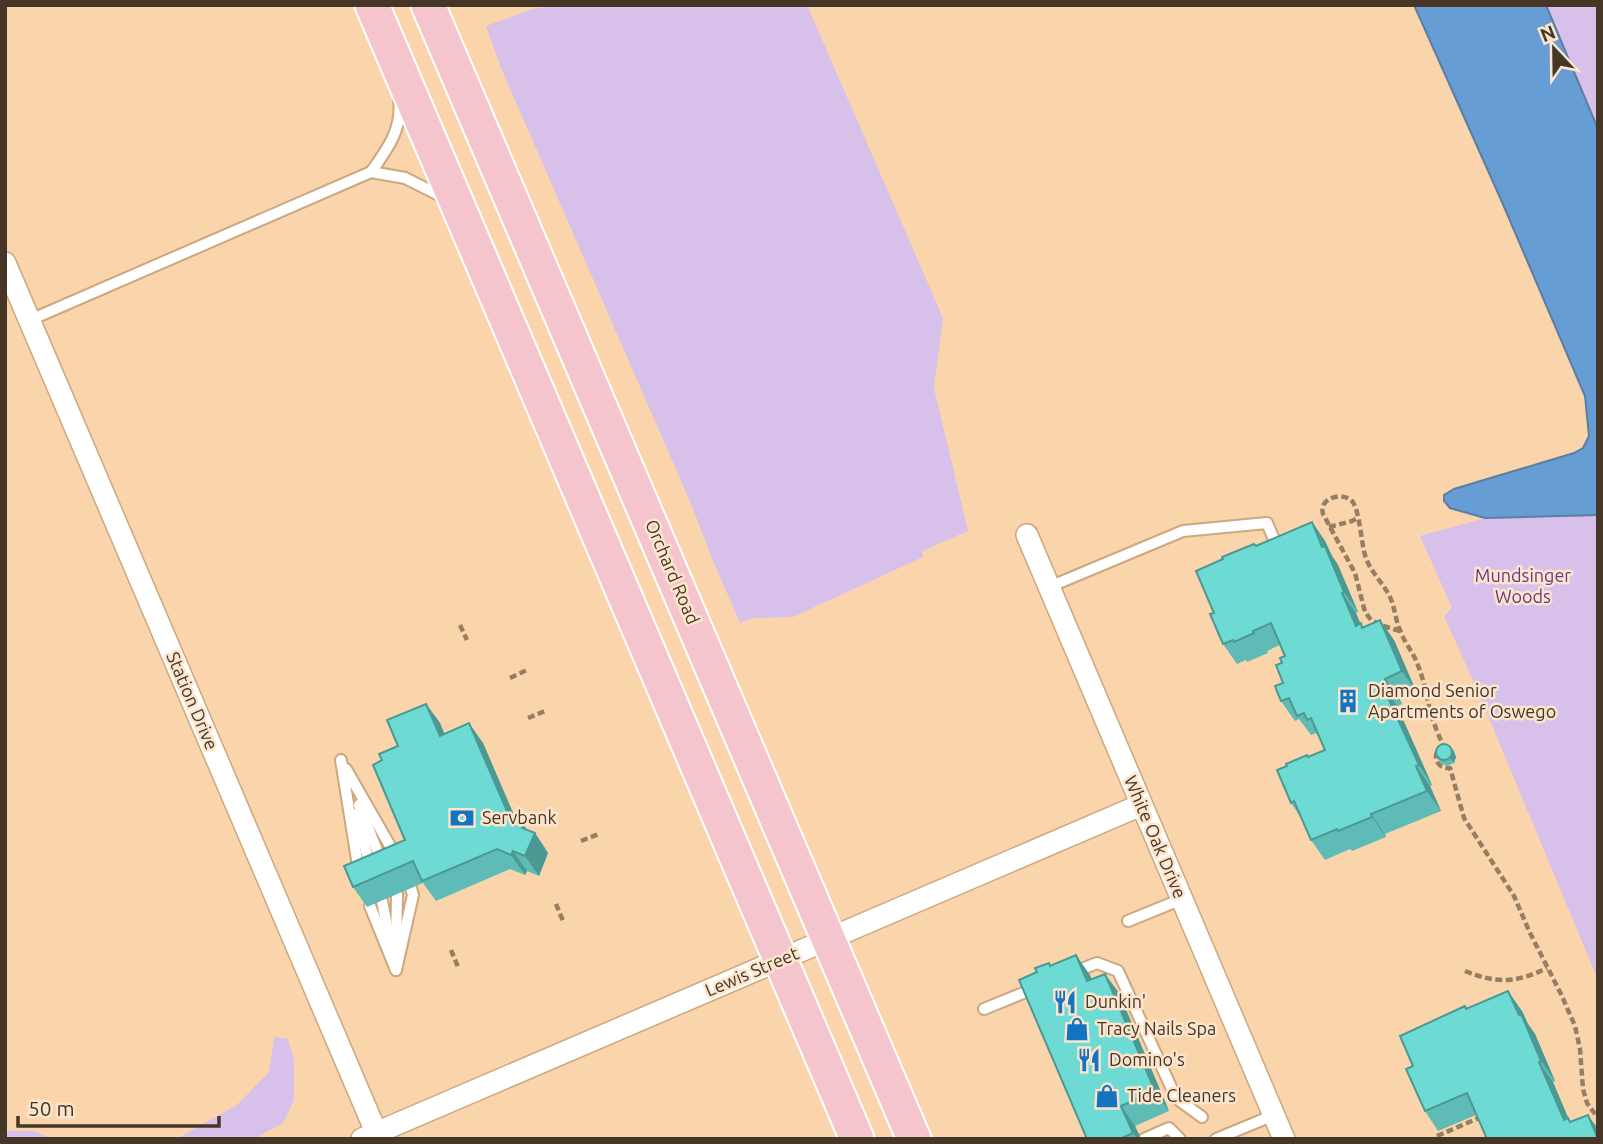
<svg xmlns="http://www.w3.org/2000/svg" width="1603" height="1144" font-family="Ubuntu,sans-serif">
<rect width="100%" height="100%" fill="#fad5ab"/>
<g fill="#d7c0ea">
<path d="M563,5H807L943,318L934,388L968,531L922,551L923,557L793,617L752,618L740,623L711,556L692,506L501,68L486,26L533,9Z"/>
<path d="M1546,5H1598V129Z"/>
<path d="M1598,487V980L1476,687L1444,616L1452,608L1420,536Z"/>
<path d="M274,1037L288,1039L294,1060V1100L283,1123L254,1139H176L237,1105L269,1072Z"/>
<path d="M5,1131H35L52,1139H5Z"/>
</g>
<path fill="#669dd5" stroke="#5c7ea0" stroke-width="2" d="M1414,5H1546L1598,129V515L1485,518L1450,508L1444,501V495L1454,489L1574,453L1583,448L1589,436L1585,396L1502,202Z"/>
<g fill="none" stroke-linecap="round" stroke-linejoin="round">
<g stroke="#cca87f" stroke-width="14">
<g id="service">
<path d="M371,172L405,178L439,195L443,199"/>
<path d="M30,320L371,172C387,150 403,128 399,100"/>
<path d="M1049,587L1183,531L1267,523L1279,551"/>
<path d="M341,760L359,872"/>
<path d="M346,769L397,858"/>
<path d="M359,805L383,865"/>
<path d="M356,814L371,869"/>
<path d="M382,901L391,946"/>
<path d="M370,906L396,970"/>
<path d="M1128,921L1182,899"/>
<path d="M396,949L397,894"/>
<path d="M396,970L413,895L411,888"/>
<path d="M1072,973L1097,963L1118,971L1176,1098L1202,1117"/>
<path d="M984,1009L1038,987"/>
<path d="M1144,1139L1169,1128L1180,1139"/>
<path d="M1216,1139L1274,1115"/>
</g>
</g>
<g stroke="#cca87f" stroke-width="24">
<g id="minor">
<path d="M5,263L379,1139"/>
<path d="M1027,535L1284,1139"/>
<path d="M362,1139L1141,805"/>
</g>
</g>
<g stroke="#fff" stroke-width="37">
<g id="primary">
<path d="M372,5L857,1139"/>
<path d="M428,5L914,1139"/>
</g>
</g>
<g stroke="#977e62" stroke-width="4.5" stroke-dasharray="7 3.5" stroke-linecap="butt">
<path d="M1329,527L1352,521L1358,518"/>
<path d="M460,625L467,640"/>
<path d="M1400,631L1380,625L1371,620L1365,612L1355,573L1323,514C1322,510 1322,508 1324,504C1330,495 1345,494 1352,501C1360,510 1361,545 1366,558C1371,572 1382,582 1389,595C1395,606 1395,619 1400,630C1404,642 1413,652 1417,663C1424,679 1426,694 1430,710C1433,722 1438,734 1443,745C1431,753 1435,769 1450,768L1464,818L1514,896L1530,933L1561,994L1575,1026L1580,1049L1583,1089L1587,1103L1598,1118"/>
<path d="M510,678L527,670"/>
<path d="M528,718L545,711"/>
<path d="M581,841L599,834"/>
<path d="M556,904L563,921"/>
<path d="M451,950L458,967"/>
<path d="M1465,971C1497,984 1516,983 1547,968"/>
<path d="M1437,1136L1481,1117"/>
</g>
<use href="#service" stroke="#fff" stroke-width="10"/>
<use href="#minor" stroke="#fff" stroke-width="21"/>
<use href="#primary" stroke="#f4c5cd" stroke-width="33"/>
</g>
<g fill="#5ebbb5">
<path d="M1312,522L1325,541L1332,556L1338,565L1358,612L1356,613L1360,624L1363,627L1394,640L1416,691L1399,698L1402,704L1397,706L1432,785L1430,786L1441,811L1385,834L1386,837L1352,851L1350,849L1325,860L1311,840L1302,819L1291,803L1308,757L1325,750L1321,740L1316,733L1311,735L1299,719L1295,721L1281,701L1283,683L1282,663L1285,656L1280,645L1267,651L1268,653L1247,662L1246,660L1237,664L1223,644L1214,613L1223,559Z"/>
<path d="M426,704L440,723L444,734L483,743L516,821L527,830L535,833L548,853L539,876L527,871L525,875L510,869L436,901L423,883L367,907L353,887L405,840L382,760L398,746Z"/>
<path d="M1454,750L1456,757L1454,763L1447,766L1441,763L1437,758Z"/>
<path d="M1076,955L1092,980L1119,993L1169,1111L1135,1126L1141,1139H1087L1051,966Z"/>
<path d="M1467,1009L1522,1011L1528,1024L1535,1034L1555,1081L1553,1082L1568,1118L1571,1122L1598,1129L1476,1115L1438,1131L1425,1111L1413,1066Z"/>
</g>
<g fill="#4c9994">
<path d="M1312,522L1325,541L1332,556L1338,565L1358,612L1344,592Z"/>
<path d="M1342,593L1356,613L1370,646L1356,626Z"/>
<path d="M1380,620L1394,640L1416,691L1402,671Z"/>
<path d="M1385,679L1399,698L1402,704L1388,685Z"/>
<path d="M1383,687L1397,706L1432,785L1419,765Z"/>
<path d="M426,704L440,723L453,755L440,736Z"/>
<path d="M469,723L483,743L524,838L510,818Z"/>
<path d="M1450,745L1456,757L1454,763L1450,758Z"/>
<path d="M1416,766L1430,786L1441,811L1427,791Z"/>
<path d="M1371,814L1385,834L1386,837L1372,817Z"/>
<path d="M523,824L533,838L535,833L548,853L539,876L525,856Z"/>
<path d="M513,851L527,871L525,875L511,855Z"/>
<path d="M1076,955L1090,975L1101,1001L1087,981Z"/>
<path d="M1105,974L1119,993L1169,1111L1155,1091Z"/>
<path d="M1508,991L1522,1011L1528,1024L1535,1034L1555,1081L1541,1061Z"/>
<path d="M1539,1062L1553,1082L1570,1122L1568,1118L1583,1139L1564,1120Z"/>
<path d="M1121,1106L1135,1126L1141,1139H1137L1133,1133Z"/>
<path d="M1588,1115L1598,1129V1138Z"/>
</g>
<g fill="#6ddad3" stroke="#4c9994" stroke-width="2">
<path d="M1312,522L1322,547L1325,546L1344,592L1342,593L1356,626L1361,623L1362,628L1380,620L1402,671L1385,679L1388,685L1383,687L1419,765L1416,766L1427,791L1371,814L1372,817L1338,831L1337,829L1311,840L1294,801L1291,803L1277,770L1287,766L1286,764L1307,755L1308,757L1325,750L1311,718L1307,720L1304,713L1297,716L1289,698L1281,701L1278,694L1275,686L1283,683L1276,665L1282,663L1280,658L1285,656L1271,623L1253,631L1254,633L1234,642L1233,640L1223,644L1210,614L1214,613L1196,571L1223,559L1222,557L1254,544L1256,546Z"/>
<path d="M426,704L440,736L469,723L510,818L523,824L522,828L535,833L525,856L513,851L511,855L497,849L422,881L413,861L353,887L344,866L405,840L373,765L382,760L379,754L398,746L387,720Z"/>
<circle cx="1444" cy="752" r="8"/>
<path d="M1076,955L1087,981L1105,974L1155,1091L1121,1106L1133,1133L1120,1139H1087L1019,980L1037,972L1035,968L1049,963L1050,966Z"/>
<path d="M1508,991L1519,1015L1521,1014L1541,1061L1539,1062L1564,1120L1568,1118L1570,1122L1588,1115L1598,1139H1487L1467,1093L1425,1111L1406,1069L1413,1066L1400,1036L1465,1006L1466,1009Z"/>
</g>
<defs>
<g id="building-bare" transform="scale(1.89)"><path d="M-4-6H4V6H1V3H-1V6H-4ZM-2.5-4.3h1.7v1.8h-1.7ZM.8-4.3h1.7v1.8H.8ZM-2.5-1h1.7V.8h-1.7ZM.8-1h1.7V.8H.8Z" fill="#1574c0" stroke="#fce5cc" stroke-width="2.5" paint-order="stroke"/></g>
<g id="bank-bare" transform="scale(1.89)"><path d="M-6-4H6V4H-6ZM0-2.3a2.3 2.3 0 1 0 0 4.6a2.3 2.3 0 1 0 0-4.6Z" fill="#1574c0" stroke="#fce5cc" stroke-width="2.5" paint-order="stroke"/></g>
<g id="restaurant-bare" transform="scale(1.89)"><path d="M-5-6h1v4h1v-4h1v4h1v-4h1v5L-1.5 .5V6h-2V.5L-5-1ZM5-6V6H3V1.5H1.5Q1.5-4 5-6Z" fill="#1574c0" stroke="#fce5cc" stroke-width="2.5" paint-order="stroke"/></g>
<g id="shop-bare" transform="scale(1.89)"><path d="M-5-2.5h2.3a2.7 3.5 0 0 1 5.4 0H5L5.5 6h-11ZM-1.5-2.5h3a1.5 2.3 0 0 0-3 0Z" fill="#1574c0" stroke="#fce5cc" stroke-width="2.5" paint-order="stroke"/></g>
</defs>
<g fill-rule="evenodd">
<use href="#building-bare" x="1348" y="701"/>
<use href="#bank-bare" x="462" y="818"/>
<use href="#restaurant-bare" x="1065" y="1002"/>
<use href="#shop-bare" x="1077" y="1029"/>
<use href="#restaurant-bare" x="1089" y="1060"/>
<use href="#shop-bare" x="1107" y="1096"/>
</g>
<g text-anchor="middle" stroke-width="5" stroke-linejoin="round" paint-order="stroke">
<g font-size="18" fill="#453626" stroke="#fce5cc">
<text transform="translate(672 572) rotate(67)" y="6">Orchard Road</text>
<text transform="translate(192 701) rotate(67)" y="6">Station Drive</text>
<text transform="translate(1155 837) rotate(67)" y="6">White Oak Drive</text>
<text transform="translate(752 972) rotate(-23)" y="6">Lewis Street</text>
</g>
<g font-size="18" fill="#683988" stroke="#fce5cc">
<text x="1523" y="582">Mundsinger<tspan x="1523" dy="21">Woods</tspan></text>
</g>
<g font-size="18" fill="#453626" stroke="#fce5cc" text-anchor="start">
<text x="1368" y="697">Diamond Senior<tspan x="1368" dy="21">Apartments of Oswego</tspan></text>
<text x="482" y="824">Servbank</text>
<text x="1085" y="1008">Dunkin'</text>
<text x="1097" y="1035">Tracy Nails Spa</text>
<text x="1109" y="1066">Domino's</text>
<text x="1127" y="1102">Tide Cleaners</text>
</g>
</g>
<rect width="1603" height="1144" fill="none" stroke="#453626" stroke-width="14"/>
<g transform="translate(1554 49) rotate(338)" stroke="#fce5cc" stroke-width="5" paint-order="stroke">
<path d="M0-5L12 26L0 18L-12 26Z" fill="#453626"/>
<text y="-10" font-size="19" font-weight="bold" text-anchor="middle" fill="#453626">N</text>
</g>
<path d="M18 1116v10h201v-10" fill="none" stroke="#453626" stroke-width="3.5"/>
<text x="28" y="1116" font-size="21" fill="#453626" stroke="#fce5cc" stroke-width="5" paint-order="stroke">50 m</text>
</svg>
